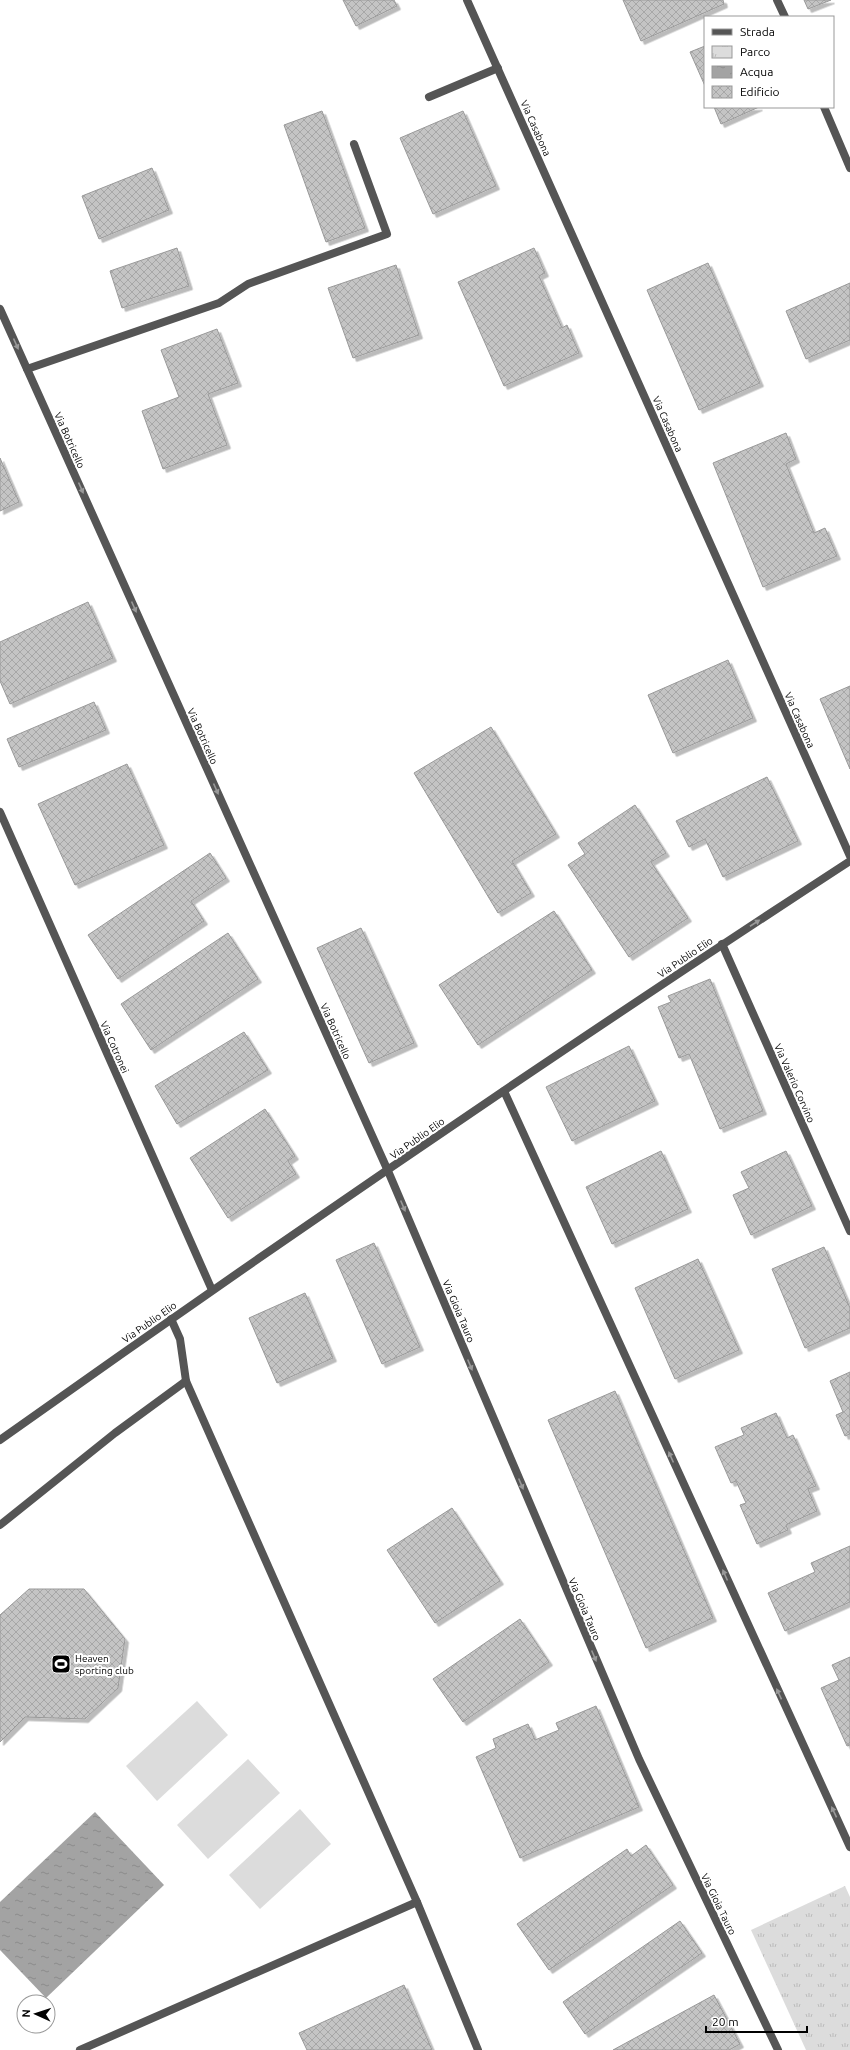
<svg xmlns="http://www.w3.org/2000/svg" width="850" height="2050" font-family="Ubuntu,sans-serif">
<defs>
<pattern id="park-tufts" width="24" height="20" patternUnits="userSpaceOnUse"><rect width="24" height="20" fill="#dcdcdc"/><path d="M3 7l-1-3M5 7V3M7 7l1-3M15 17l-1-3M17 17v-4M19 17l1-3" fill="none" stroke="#bbb"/></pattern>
<pattern id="water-ripples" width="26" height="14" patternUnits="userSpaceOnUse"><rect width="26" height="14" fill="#a3a3a3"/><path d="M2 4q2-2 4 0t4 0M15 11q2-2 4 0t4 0" fill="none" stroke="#8b8b8b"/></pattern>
<pattern id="building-cross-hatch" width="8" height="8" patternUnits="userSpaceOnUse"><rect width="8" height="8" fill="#c4c4c4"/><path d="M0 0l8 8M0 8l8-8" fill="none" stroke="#a7a7a7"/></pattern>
<filter id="shadow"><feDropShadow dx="3.5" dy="3.5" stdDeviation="0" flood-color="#0004"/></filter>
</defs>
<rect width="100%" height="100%" fill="#fff"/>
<path fill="url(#park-tufts)" d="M845,1886L850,1897V2050H806L751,1930Z"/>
<g fill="#dcdcdc">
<path d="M197,1701L228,1735L157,1801L126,1766Z"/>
<path d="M248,1759L280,1793L208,1859L177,1825Z"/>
<path d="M300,1809L331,1844L260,1909L229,1875Z"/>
</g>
<path fill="url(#water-ripples)" d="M95,1812L164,1885L46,1998L0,1950V1902Z"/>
<g fill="url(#building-cross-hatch)" stroke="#999" filter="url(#shadow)">
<path d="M343,0H394L397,6L356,26Z"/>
<path d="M623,0H723L724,4L641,41Z"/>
<path d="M804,0H831L808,9Z"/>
<path d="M705,46V86L690,52Z"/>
<path d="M714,107H759L721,124Z"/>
<path d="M322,111L365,228L326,242L284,125Z"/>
<path d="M463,111L496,186L433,214L400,138Z"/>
<path d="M152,168L169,210L99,239L82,196Z"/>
<path d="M177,248L189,286L122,308L110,271Z"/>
<path d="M534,248L545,273L539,276L562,328L567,325L579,353L504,386L458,282Z"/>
<path d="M708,263L760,383L699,410L647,290Z"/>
<path d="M396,265L419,335L353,358L328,288Z"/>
<path d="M850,283V340L806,359L786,311Z"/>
<path d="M217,329L238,383L208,394L227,445L163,469L142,411L179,397L161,350Z"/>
<path d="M786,433L796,459L786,464L814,533L825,528L837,556L763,587L713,463Z"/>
<path d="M0,458L19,502L0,511Z"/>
<path d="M88,602L113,658L10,704L0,681V642Z"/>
<path d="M728,660L753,718L673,753L648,695Z"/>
<path d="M850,686V769L820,699Z"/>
<path d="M94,702L106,730L19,767L7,739Z"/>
<path d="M491,727L556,834L512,861L531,893L498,913L414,773Z"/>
<path d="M127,764L164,845L75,885L38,804Z"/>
<path d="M767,777L798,841L723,877L705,839L689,847L676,821Z"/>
<path d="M635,805L666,853L651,862L688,918L629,957L568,865L585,854L578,843Z"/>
<path d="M210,853L226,878L191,901L204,921L118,979L88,935Z"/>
<path d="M554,911L592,970L478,1045L439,985Z"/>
<path d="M361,928L414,1043L369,1063L317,948Z"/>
<path d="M228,933L258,979L151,1050L121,1004Z"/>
<path d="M710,979L763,1111L720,1129L689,1054L679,1058L658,1007L671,1002L668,996Z"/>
<path d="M244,1032L268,1070L177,1124L155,1086Z"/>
<path d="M629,1046L655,1101L572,1141L546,1087Z"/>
<path d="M265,1109L295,1156L288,1161L296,1174L228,1218L190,1158Z"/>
<path d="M661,1151L688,1209L612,1244L586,1187Z"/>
<path d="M786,1151L812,1206L751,1235L733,1195L749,1188L741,1172Z"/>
<path d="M374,1243L420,1347L382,1364L336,1260Z"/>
<path d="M824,1247L850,1308V1328L805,1348L772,1269Z"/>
<path d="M698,1259L739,1350L675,1379L635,1288Z"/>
<path d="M305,1293L333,1358L277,1383L249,1318Z"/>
<path d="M850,1372V1434L845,1436L836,1415L843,1412L830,1381Z"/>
<path d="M615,1391L713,1618L646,1648L548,1420Z"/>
<path d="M776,1413L787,1438L793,1435L816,1486L808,1489L817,1511L786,1525L788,1530L757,1544L740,1505L746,1503L736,1481L731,1483L715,1447L744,1435L741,1428Z"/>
<path d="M452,1508L500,1581L435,1623L387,1550Z"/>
<path d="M850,1546V1602L785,1631L768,1593L815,1572L811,1563Z"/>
<path d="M29,1589H84L125,1639L118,1688L85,1719L25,1717L0,1742V1615Z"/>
<path d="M520,1619L549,1662L463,1722L433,1679Z"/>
<path d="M850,1657V1745L847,1746L821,1688L839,1680L832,1665Z"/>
<path d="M596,1706L639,1807L520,1858L476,1757L496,1748L493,1739L528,1724L535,1740L559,1730L556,1723Z"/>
<path d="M646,1845L673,1885L549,1970L517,1924L627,1849L631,1856Z"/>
<path d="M680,1921L702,1953L585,2034L563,2002Z"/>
<path d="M404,1985L432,2050H307L299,2033Z"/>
<path d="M714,1995L740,2044L729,2050H613Z"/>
</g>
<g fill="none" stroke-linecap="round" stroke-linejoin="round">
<g stroke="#555" stroke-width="8">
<path d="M429,97L498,68"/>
<path d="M27,369L219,303L248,284L387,234L354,144"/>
<path d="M171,1319L180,1339L186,1381L417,1902L478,2050"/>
<path d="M0,1525L115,1433L186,1381"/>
<path d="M80,2050L417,1902"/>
</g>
<g stroke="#555" stroke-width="8">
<path d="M467,0L850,856"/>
<path d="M777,0L785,17"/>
<path d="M824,107L850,168"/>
<path d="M0,309L388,1171L639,1759L778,2050"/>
<path d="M0,812L212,1290"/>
<path d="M722,944L850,1231"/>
<path d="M504,1091L850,1847"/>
<path d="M0,1440C280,1241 563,1048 850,861"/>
</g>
</g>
<defs><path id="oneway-solid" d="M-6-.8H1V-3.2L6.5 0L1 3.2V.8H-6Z"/></defs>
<g fill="#999">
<use href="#oneway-solid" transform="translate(16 344) rotate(66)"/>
<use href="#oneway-solid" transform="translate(81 488) rotate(66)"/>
<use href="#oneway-solid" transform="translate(134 607) rotate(66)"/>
<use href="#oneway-solid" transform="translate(216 789) rotate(66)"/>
<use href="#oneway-solid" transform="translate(755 923) rotate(-33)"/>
<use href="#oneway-solid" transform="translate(403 1206) rotate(67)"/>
<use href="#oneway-solid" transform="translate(470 1365) rotate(67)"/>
<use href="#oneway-solid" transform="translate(671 1457) rotate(-114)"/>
<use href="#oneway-solid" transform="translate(521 1484) rotate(67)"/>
<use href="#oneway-solid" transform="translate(725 1575) rotate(-114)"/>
<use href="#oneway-solid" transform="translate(594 1656) rotate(67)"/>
<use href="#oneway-solid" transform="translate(779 1694) rotate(-115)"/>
<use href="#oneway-solid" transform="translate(834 1812) rotate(-115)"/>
</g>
<defs>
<g id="stadium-square" transform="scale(1)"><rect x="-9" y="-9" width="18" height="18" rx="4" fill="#000" stroke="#fff"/><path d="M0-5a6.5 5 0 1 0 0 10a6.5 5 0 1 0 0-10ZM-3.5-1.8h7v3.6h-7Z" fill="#fff"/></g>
</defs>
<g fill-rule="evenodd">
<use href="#stadium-square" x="61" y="1664"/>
</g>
<g text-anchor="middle" stroke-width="4" stroke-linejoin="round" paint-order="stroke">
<g font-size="10" fill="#000" stroke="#fff">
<text transform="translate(536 128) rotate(66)" y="4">Via Casabona</text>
<text transform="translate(668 424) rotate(66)" y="4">Via Casabona</text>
<text transform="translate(70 440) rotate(66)" y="4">Via Botricello</text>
<text transform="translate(800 720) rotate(66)" y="4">Via Casabona</text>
<text transform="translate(203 736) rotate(66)" y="4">Via Botricello</text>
<text transform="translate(685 957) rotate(-34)" y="4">Via Publio Elio</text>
<text transform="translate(336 1031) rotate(66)" y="4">Via Botricello</text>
<text transform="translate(115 1047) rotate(66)" y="4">Via Cotronei</text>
<text transform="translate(795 1083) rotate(66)" y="4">Via Valerio Corvino</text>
<text transform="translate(417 1138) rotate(-35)" y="4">Via Publio Elio</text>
<text transform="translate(459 1311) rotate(67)" y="4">Via Gioia Tauro</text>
<text transform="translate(149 1322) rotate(-35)" y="4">Via Publio Elio</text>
<text transform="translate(585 1609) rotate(67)" y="4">Via Gioia Tauro</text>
<text transform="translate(719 1904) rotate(64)" y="4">Via Gioia Tauro</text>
</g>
<g font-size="10" fill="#000" stroke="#fff" text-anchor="start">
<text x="75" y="1662">Heaven<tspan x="75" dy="12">sporting club</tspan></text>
</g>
</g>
<rect x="704" y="16" width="130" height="92" fill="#ffffff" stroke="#999999"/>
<rect x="712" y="29" width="20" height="6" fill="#555555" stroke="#999999"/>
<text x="740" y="36" font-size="12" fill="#000000">Strada</text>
<rect x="712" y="46" width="20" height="12" fill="url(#park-tufts)" stroke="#999999"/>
<text x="740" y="56" font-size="12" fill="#000000">Parco</text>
<rect x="712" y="66" width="20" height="12" fill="url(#water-ripples)" stroke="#999999"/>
<text x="740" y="76" font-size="12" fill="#000000">Acqua</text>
<rect x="712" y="86" width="20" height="12" fill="url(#building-cross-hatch)" stroke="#999999"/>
<text x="740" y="96" font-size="12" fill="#000000">Edificio</text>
<g transform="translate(36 2014) rotate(273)"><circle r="19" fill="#ffffff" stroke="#999999"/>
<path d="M0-3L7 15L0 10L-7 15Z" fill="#000000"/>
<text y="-6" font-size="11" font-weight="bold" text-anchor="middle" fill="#000000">N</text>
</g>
<path d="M706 2026v6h101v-6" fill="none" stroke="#000000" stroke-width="2"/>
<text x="712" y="2026" font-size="12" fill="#000000" stroke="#ffffff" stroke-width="3" paint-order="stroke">20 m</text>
</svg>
